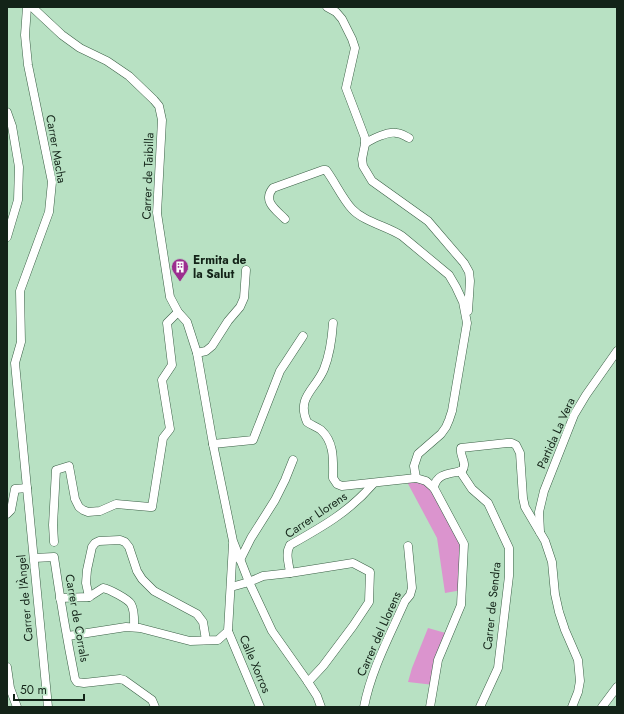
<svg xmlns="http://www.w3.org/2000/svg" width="624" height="714" font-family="Jost,sans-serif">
<rect width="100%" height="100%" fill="#b8e1c3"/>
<g fill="#db94ce">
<path d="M406,480L426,481L464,544L462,590L445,593L437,538Z"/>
<path d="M428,628L449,634L434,685L408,682L412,668Z"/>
</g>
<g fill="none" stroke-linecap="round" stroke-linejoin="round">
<g stroke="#3b6046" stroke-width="9">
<g id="minor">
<path d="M27,7L25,35L28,65L52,182L49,212L20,291L21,342L15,363L48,707"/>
<path d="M32,7L62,35L80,48L107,61L129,76L154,100L159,106L162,120L157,213L170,297L178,312L187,322L197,353L213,444L233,541L249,582L272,631L308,682L317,696L321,707"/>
<path d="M327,7L336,12L342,19L352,39L355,48L346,88L365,138V144L362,159L363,166L372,181L428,221L464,263L469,272L470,281L468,311"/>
<path d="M7,112L12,126L19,167L18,200L7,237"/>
<path d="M365,144C371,139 389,131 396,133C401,133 405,136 409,138"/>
<path d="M285,219C276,210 262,201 273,188L323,170H326C335,182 342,198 352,209C364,222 387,226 402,236L449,275L456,287L463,302L467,323L452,411L449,420L446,427L441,434L418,454L414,466L416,478"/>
<path d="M333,323C332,338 330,354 324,369C316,389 296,397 307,422C311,425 317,427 321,430C335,443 333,461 333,478L337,484L342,486L416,478L426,481L434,488L464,544L461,605L438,660L430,707"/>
<path d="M197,353L206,351L212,346L228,321L240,307L244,298L246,270"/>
<path d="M213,444L253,440L280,371L303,336"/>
<path d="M460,471L472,489L488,503L509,548V576L498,668L480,707"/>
<path d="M434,488C436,473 450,474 462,471C468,463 459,456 461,448L507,443H512L516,445L520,453L523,498L525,507L545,541L552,562L555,594L559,612L565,630L578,660L580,681L578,692L572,707"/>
<path d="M7,514L11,510L15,489L27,488"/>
<path d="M540,532L539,512L544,491L574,415L586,395L617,351"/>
<path d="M54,542L53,525L56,470L69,466L75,499L79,507L83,510L88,512L100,511L116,504L150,507H152L163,438L170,429L162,380L172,365L167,323L178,312"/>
<path d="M34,558L54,557C60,598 67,639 75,679L77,682L84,683L120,679L124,680L152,700L155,707"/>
<path d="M240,560L251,538L275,500L285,480L293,460"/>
<path d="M290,573C289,563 285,554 290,545C322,527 349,512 373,484"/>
<path d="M231,587L249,582L263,576L290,573L353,563L370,572L369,602L353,626L323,666L308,682"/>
<path d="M89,597L86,583L87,570L92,547L95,543L99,541L120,540L125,542L129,547L137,571L142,579L154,591L197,614L203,622L206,640"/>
<path d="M60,598L89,597L103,588C109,589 128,599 131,604C135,611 134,620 134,627"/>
<path d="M228,631L260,707"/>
<path d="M68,636L126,627L140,628L190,641L218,640L228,631L233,544"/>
<path d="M7,667L10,688L17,707"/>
<path d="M364,707C371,670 390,635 405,601L410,595L412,588L408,546"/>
<path d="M602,707L617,687"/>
</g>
</g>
<use href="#minor" stroke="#fff" stroke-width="8"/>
</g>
<defs>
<g id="building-pin" transform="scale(0.9)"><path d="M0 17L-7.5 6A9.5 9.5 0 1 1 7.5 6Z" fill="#9c2e8f" stroke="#b8e1c3"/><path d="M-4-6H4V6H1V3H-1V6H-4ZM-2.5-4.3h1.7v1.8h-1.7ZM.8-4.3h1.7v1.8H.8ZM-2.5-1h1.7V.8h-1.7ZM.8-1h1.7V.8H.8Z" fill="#fff"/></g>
</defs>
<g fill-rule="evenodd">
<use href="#building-pin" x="180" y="267"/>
</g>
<g text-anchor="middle" stroke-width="3.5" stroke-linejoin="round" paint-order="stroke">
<g font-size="12" fill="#132318" stroke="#b8e1c3">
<text transform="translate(56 149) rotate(80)" y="4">Carrer Macha</text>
<text transform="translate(148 176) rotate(-88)" y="4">Carrer de Taibilla</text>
<text transform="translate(556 433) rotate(-66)" y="4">Partida La Vera</text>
<text transform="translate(316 515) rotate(-34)" y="4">Carrer Llorens</text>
<text transform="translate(25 598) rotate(-95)" y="4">Carrer de l'Àngel</text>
<text transform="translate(492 606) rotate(-84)" y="4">Carrer de Sendra</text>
<text transform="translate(77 618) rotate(80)" y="4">Carrer de Corrals</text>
<text transform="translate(379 634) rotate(-66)" y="4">Carrer del Llorens</text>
<text transform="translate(255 664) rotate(67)" y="4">Calle Xorros</text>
</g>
<g font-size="12" font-weight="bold" fill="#132318" stroke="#b8e1c3" text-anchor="start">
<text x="193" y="264">Ermita de<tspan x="193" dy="14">la Salut</tspan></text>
</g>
</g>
<rect width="624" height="714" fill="none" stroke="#132318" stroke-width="16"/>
<path d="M14 694v6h70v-6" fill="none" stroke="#132318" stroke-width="2"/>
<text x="20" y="694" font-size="12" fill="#132318" stroke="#b8e1c3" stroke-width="3" paint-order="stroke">50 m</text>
</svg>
